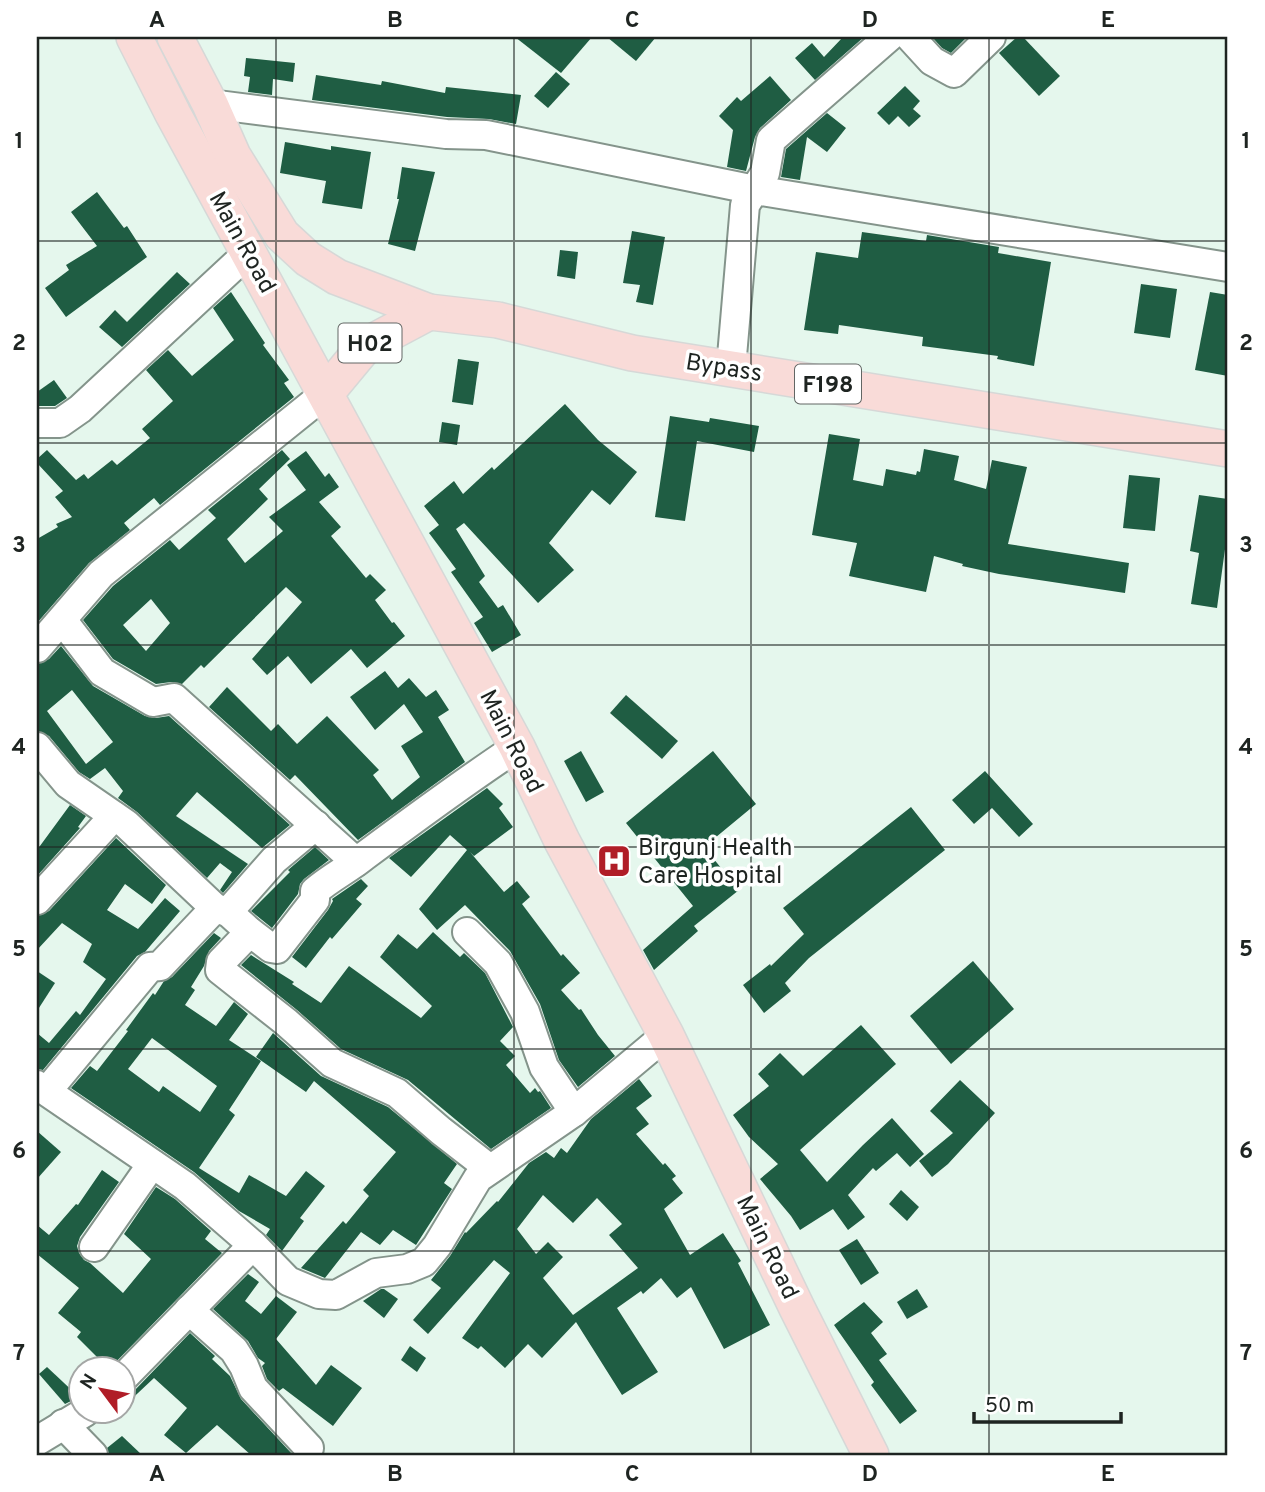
<svg xmlns="http://www.w3.org/2000/svg" width="1265" height="1492" font-family="Overpass,sans-serif">
<rect width="100%" height="100%" fill="#e5f7ed"/>
<g fill="#1f5d43" fill-rule="evenodd">
<path d="M515,37H592L561,73Z"/>
<path d="M607,37H656L636,61Z"/>
<path d="M843,37H864L815,80L795,58L812,43L824,57Z"/>
<path d="M932,37H967L951,53L942,48Z"/>
<path d="M1017,37H1023L1060,76L1039,96L999,53Z"/>
<path d="M246,58L295,63L293,82L273,79L272,95L248,92L250,77L244,76Z"/>
<path d="M556,72L570,84L548,108L534,96Z"/>
<path d="M316,75L381,85L382,81L445,93L446,87L521,95L516,124L489,119L447,117L312,100Z"/>
<path d="M770,76L791,100L760,128L755,137L746,171L727,167L733,130L719,116L737,97L741,101Z"/>
<path d="M905,86L920,101L913,109L921,116L909,127L898,116L889,125L877,113Z"/>
<path d="M827,113L846,128L827,152L807,137L800,180L781,177L786,149Z"/>
<path d="M285,142L331,150V146L371,152L362,209L322,203L326,181L280,173Z"/>
<path d="M402,167L435,172L415,251L388,244L399,199H397Z"/>
<path d="M97,192L124,228L127,226L147,257L66,317L45,288L69,270L66,265L97,246L71,212Z"/>
<path d="M632,231L665,237L653,305L636,302L640,285L623,283Z"/>
<path d="M862,232L926,241L927,235L999,247L998,253L1051,262L1034,366L997,359L998,356L922,346L923,337L839,325L838,334L804,330L816,252L858,258Z"/>
<path d="M560,250L578,252L575,279L557,276Z"/>
<path d="M177,272L190,284L122,347L99,327L115,310L127,322Z"/>
<path d="M1141,284L1177,289L1170,338L1134,333Z"/>
<path d="M231,292L265,343L263,345L289,380L284,383L294,397L160,505L154,498L124,523L130,530L89,563L37,623V539L58,527L56,524L72,517L55,497L63,491L37,463V459L47,450L76,480L84,474L88,479L112,460L117,465L150,438L142,429L173,401L146,370L168,350L192,376L234,340L213,308Z"/>
<path d="M1210,292L1228,295V376L1195,370Z"/>
<path d="M458,359L479,362L473,405L452,402Z"/>
<path d="M54,380L67,398L55,406H38L37,392Z"/>
<path d="M565,404L598,440L637,472L610,505L592,490L549,543L574,570L538,603L464,523L456,529L485,576L479,582L498,608L503,605L521,635L492,652L474,623L483,617L451,572L456,569L429,533L439,525L424,506L454,481L463,494L492,467L494,470Z"/>
<path d="M670,416L709,422L710,418L759,426L754,452L697,441L685,521L655,517Z"/>
<path d="M442,422L460,425L457,445L439,442Z"/>
<path d="M829,434L860,439L853,480L883,486L886,469L916,475L917,471L920,472L924,449L959,456L954,480L986,489L992,460L1027,467L1008,544L1129,563L1125,593L999,574L962,566L963,564L934,556L926,592L849,576L857,543L812,535Z"/>
<path d="M282,450L290,459L259,489L268,499L227,539L245,563L283,531L269,517L306,490L287,465L306,451L325,477L329,473L339,487L319,502L341,527L331,536L366,578L370,574L386,590L375,600L392,623L394,622L405,636L367,668L351,649L311,684L288,656L267,675L252,659L302,602L286,587L204,668L201,665L182,684L171,682L156,684L113,659L83,620L113,586L170,540L179,550L216,518L208,510ZM151,599L170,623L146,651L123,625Z"/>
<path d="M1129,475L1160,478L1155,531L1123,528Z"/>
<path d="M1199,495L1228,499V527L1217,608L1191,604L1199,553L1190,551Z"/>
<path d="M61,646L93,686L145,716L156,718L169,716L290,825L262,848L197,792L176,816L248,864L223,893L220,890L232,872L220,863L207,878L137,812L118,798L123,791L105,768L90,779L79,772L49,736L37,731V664L49,659ZM72,690L113,742L86,764L47,711Z"/>
<path d="M385,671L398,688L409,678L426,697L436,690L449,710L438,717L465,762L358,840L295,775L290,780L209,707L227,687L271,731L278,724L297,744L327,716L379,770L373,775L392,800L420,777L401,746L423,732L404,704L375,730L350,697Z"/>
<path d="M626,695L678,741L662,759L610,713Z"/>
<path d="M581,751L604,792L586,802L564,761Z"/>
<path d="M713,751L756,804L704,847L739,890L694,926L698,931L654,970L643,950L693,906L626,823Z"/>
<path d="M985,771L1033,824L1019,837L992,808L974,824L952,800Z"/>
<path d="M487,788L503,804L499,808L513,827L474,856L470,852L504,892L517,881L530,897L522,904L561,956L563,954L580,973L561,990L579,1010L581,1009L598,1035L615,1056L578,1087L559,1060L540,1004L510,951L465,905L437,930L419,909L467,850L450,835L411,877L389,858Z"/>
<path d="M70,805L86,816L78,827L80,828L37,876V850Z"/>
<path d="M911,807L945,850L809,958L785,983L791,991L764,1013L743,985L770,964L771,966L804,934L783,908Z"/>
<path d="M116,838L166,885L152,904L125,884L107,910L138,929L165,898L180,911L145,952L137,956L43,1070L37,1069V1033L49,1043L76,1011L80,1015L106,979L83,962L92,944L62,923L37,950V916L49,911Z"/>
<path d="M315,847L329,860L304,879L300,884L298,894L272,928L251,911L290,872L288,870Z"/>
<path d="M361,879L368,886L356,899L362,904L332,939L330,937L306,968L292,957L328,910L333,901L332,899Z"/>
<path d="M433,932L460,957L464,953L485,973L513,1027L500,1041L515,1056L506,1065L530,1093L535,1088L538,1092L540,1091L551,1108L491,1149L408,1080L341,1049L297,1010L241,965L251,955L294,982L292,984L321,1003L349,966L421,1018L432,1006L380,957L398,934L417,949Z"/>
<path d="M214,933L221,938L209,951L204,966L191,987L195,990L185,1005L216,1026L234,1002L248,1014L229,1040L261,1061L229,1110L235,1115L199,1168L239,1193L249,1175L286,1196L306,1171L325,1186L300,1218L304,1221L282,1251L266,1235L270,1229L239,1211L194,1172L71,1088L90,1066L97,1071L128,1031L126,1030L153,993L155,995L164,981L172,977ZM152,1038L217,1086L200,1112L163,1086L159,1092L128,1069Z"/>
<path d="M973,961L1014,1009L951,1064L910,1016Z"/>
<path d="M37,971L55,983L37,1011Z"/>
<path d="M861,1025L896,1064L800,1150L827,1182L863,1145L892,1118L924,1154L910,1167L897,1153L876,1171L873,1168L848,1195L865,1217L848,1230L833,1209L800,1230L791,1216L760,1179L778,1164L749,1137L733,1115L769,1086L758,1074L780,1053L803,1076Z"/>
<path d="M273,1033L321,1076L388,1107L457,1164L444,1183L452,1189L416,1245L393,1230L380,1245L361,1232L325,1278L301,1268L343,1221L346,1224L369,1196L363,1190L396,1152L314,1081L306,1092L256,1057Z"/>
<path d="M639,1079L652,1096L636,1108L649,1124L636,1134L663,1165L665,1163L676,1176L672,1179L683,1193L664,1209L690,1255L723,1233L741,1261L738,1263L770,1325L724,1349L691,1287L677,1298L661,1278L643,1294L641,1291L617,1308L658,1372L622,1395L576,1322L542,1358L528,1344L505,1368L481,1346L478,1349L462,1338L510,1273L494,1260L428,1334L413,1320L441,1288L431,1280L450,1256L465,1232L466,1233L497,1201L498,1202L529,1163L546,1152L554,1158L561,1148L567,1153L591,1119ZM543,1195L573,1223L597,1198L622,1224L609,1235L638,1268L573,1315L543,1278L563,1257L548,1242L536,1254L517,1229Z"/>
<path d="M960,1080L995,1113L948,1164L932,1177L919,1161L953,1133L930,1111Z"/>
<path d="M37,1131L61,1152L37,1179Z"/>
<path d="M102,1170L119,1182L80,1237L77,1246L79,1253L84,1260L90,1263L123,1293L151,1259L124,1234L156,1187L175,1199L211,1231L205,1239L222,1253L109,1369L77,1337L81,1332L58,1313L79,1288L37,1254V1225L49,1235L76,1204L78,1205Z"/>
<path d="M901,1190L919,1207L907,1221L889,1204Z"/>
<path d="M857,1239L879,1273L861,1285L839,1250Z"/>
<path d="M248,1274L259,1282L245,1301L261,1314L276,1296L297,1312L276,1339L316,1385L331,1365L362,1388L333,1426L283,1388L279,1391L267,1379L262,1366L265,1363L258,1358L248,1341L213,1309Z"/>
<path d="M381,1289H384L398,1299L384,1318L363,1301Z"/>
<path d="M917,1289L928,1307L907,1319L897,1302Z"/>
<path d="M864,1302L883,1322L871,1333L887,1354L879,1360L917,1411L900,1424L871,1385L874,1382L834,1325Z"/>
<path d="M190,1333L215,1356L212,1359L230,1376L241,1399L293,1455H251L217,1425L186,1453L164,1435L187,1408L154,1378L122,1408V1395L134,1391Z"/>
<path d="M410,1346L426,1358L417,1372L401,1360Z"/>
<path d="M47,1367L79,1397L65,1404L39,1374Z"/>
<path d="M122,1436L142,1455H109L107,1448Z"/>
</g>
<g fill="none" stroke-linecap="round" stroke-linejoin="round">
<g stroke="#84948b" stroke-width="32">
<g id="minor">
<path d="M910,37L932,61L954,73L991,37"/>
<path d="M210,104L446,134L486,135L755,190L1228,267"/>
<path d="M731,368L745,205L765,173L771,140L889,37"/>
<path d="M37,423H60L80,409L249,252"/>
<path d="M63,621L102,672L153,702L174,698L356,862"/>
<path d="M37,648L101,574L326,393"/>
<path d="M37,747L68,784L126,824L215,908L228,912L250,932L221,962L220,970L286,1022L332,1063L397,1093L441,1131L490,1169"/>
<path d="M37,900L114,816"/>
<path d="M228,912L274,860L316,825"/>
<path d="M250,932L271,948L277,949L315,900V891C330,878 348,869 363,857C414,819 464,782 517,747"/>
<path d="M467,932L498,963L525,1012L544,1067L574,1112"/>
<path d="M37,1085L185,1186L253,1245L288,1281L319,1294L336,1295L376,1273L407,1269L424,1262L437,1246L478,1178L574,1112L666,1035"/>
<path d="M47,1091L150,967L160,966L215,908"/>
<path d="M94,1247L152,1164"/>
<path d="M189,1310L234,1350L244,1366L253,1388L309,1448"/>
<path d="M122,1379L253,1245"/>
<path d="M63,1424L93,1455"/>
<path d="M37,1441L85,1412"/>
</g>
</g>
<g stroke="#d6d8d7" stroke-width="38">
<g id="major">
<path d="M134,37L173,114L517,747L562,841L666,1035L797,1308L871,1455"/>
<path d="M175,37L210,104L233,156L282,235L308,259L337,277L429,312L498,320L632,353L1228,449"/>
<path d="M326,393L365,346L429,312"/>
</g>
</g>
<use href="#minor" stroke="#fff" stroke-width="28"/>
<use href="#major" stroke="#f9dbd8" stroke-width="35"/>
</g>
<path fill="none" stroke="#1e2421" stroke-width="2" stroke-opacity="0.55" d="M276,37V1455M514,37V1455M751,37V1455M989,37V1455M37,241H1228M37,443H1228M37,645H1228M37,847H1228M37,1049H1228M37,1251H1228"/>
<defs>
<g id="hospital-square" transform="scale(1.75)"><rect x="-9" y="-9" width="18" height="18" rx="4" fill="#b01d27" stroke="#fff"/><path d="M-5-5h3v3.5h4V-5h3V5h-3V1.5h-4V5h-3Z" fill="#fff"/></g>
</defs>
<g fill-rule="evenodd">
<use href="#hospital-square" x="614" y="861"/>
</g>
<g text-anchor="middle" stroke-width="7" stroke-linejoin="round" paint-order="stroke">
<g fill="#fff" stroke="#626664" stroke-width="2">
<rect x="338.5" y="323.5" width="63" height="39" rx="5"/>
<rect x="795" y="364.5" width="66" height="39" rx="5"/>
</g>
<g font-size="23" font-weight="bold" fill="#1e2421">
<text x="370" y="351">H02</text>
<text x="828" y="392">F198</text>
</g>
<g font-size="24" fill="#1e2421" stroke="#fff">
<text transform="translate(243 242) rotate(61)" y="8">Main Road</text>
<text transform="translate(724 367) rotate(9)" y="8">Bypass</text>
<text transform="translate(512 741) rotate(63)" y="8">Main Road</text>
<text transform="translate(768 1247) rotate(64)" y="8">Main Road</text>
</g>
<g font-size="24" fill="#1e2421" stroke="#fff" text-anchor="start">
<text x="638" y="855">Birgunj Health<tspan x="638" dy="28">Care Hospital</tspan></text>
</g>
</g>
<rect width="1265" height="1492" fill="none" stroke="#ffffff" stroke-width="77"/>
<g transform="translate(102 1390) rotate(302)"><circle r="33" fill="#ffffff" stroke="#a5a7a6" stroke-width="2"/>
<path d="M0-5L12 26L0 18L-12 26Z" fill="#b01d27"/>
<text y="-10" font-size="19" font-weight="bold" text-anchor="middle" fill="#1e2421">N</text>
</g>
<path d="M974 1412v10h147v-10" fill="none" stroke="#1e2421" stroke-width="3.5"/>
<text x="985" y="1412" font-size="21" fill="#1e2421" stroke="#ffffff" stroke-width="5" paint-order="stroke">50 m</text>
<rect x="38" y="38" width="1188" height="1416" fill="none" stroke="#1e2421" stroke-width="2.5"/>
<g font-size="23" text-anchor="middle" font-weight="bold" fill="#1e2421">
<text x="157" y="27">A</text>
<text x="395" y="27">B</text>
<text x="632" y="27">C</text>
<text x="870" y="27">D</text>
<text x="1108" y="27">E</text>
<text x="19" y="148">1</text>
<text x="1246" y="148">1</text>
<text x="19" y="350">2</text>
<text x="1246" y="350">2</text>
<text x="19" y="552">3</text>
<text x="1246" y="552">3</text>
<text x="19" y="754">4</text>
<text x="1246" y="754">4</text>
<text x="19" y="956">5</text>
<text x="1246" y="956">5</text>
<text x="19" y="1158">6</text>
<text x="1246" y="1158">6</text>
<text x="19" y="1360">7</text>
<text x="1246" y="1360">7</text>
<text x="157" y="1481">A</text>
<text x="395" y="1481">B</text>
<text x="632" y="1481">C</text>
<text x="870" y="1481">D</text>
<text x="1108" y="1481">E</text>
</g>
</svg>
